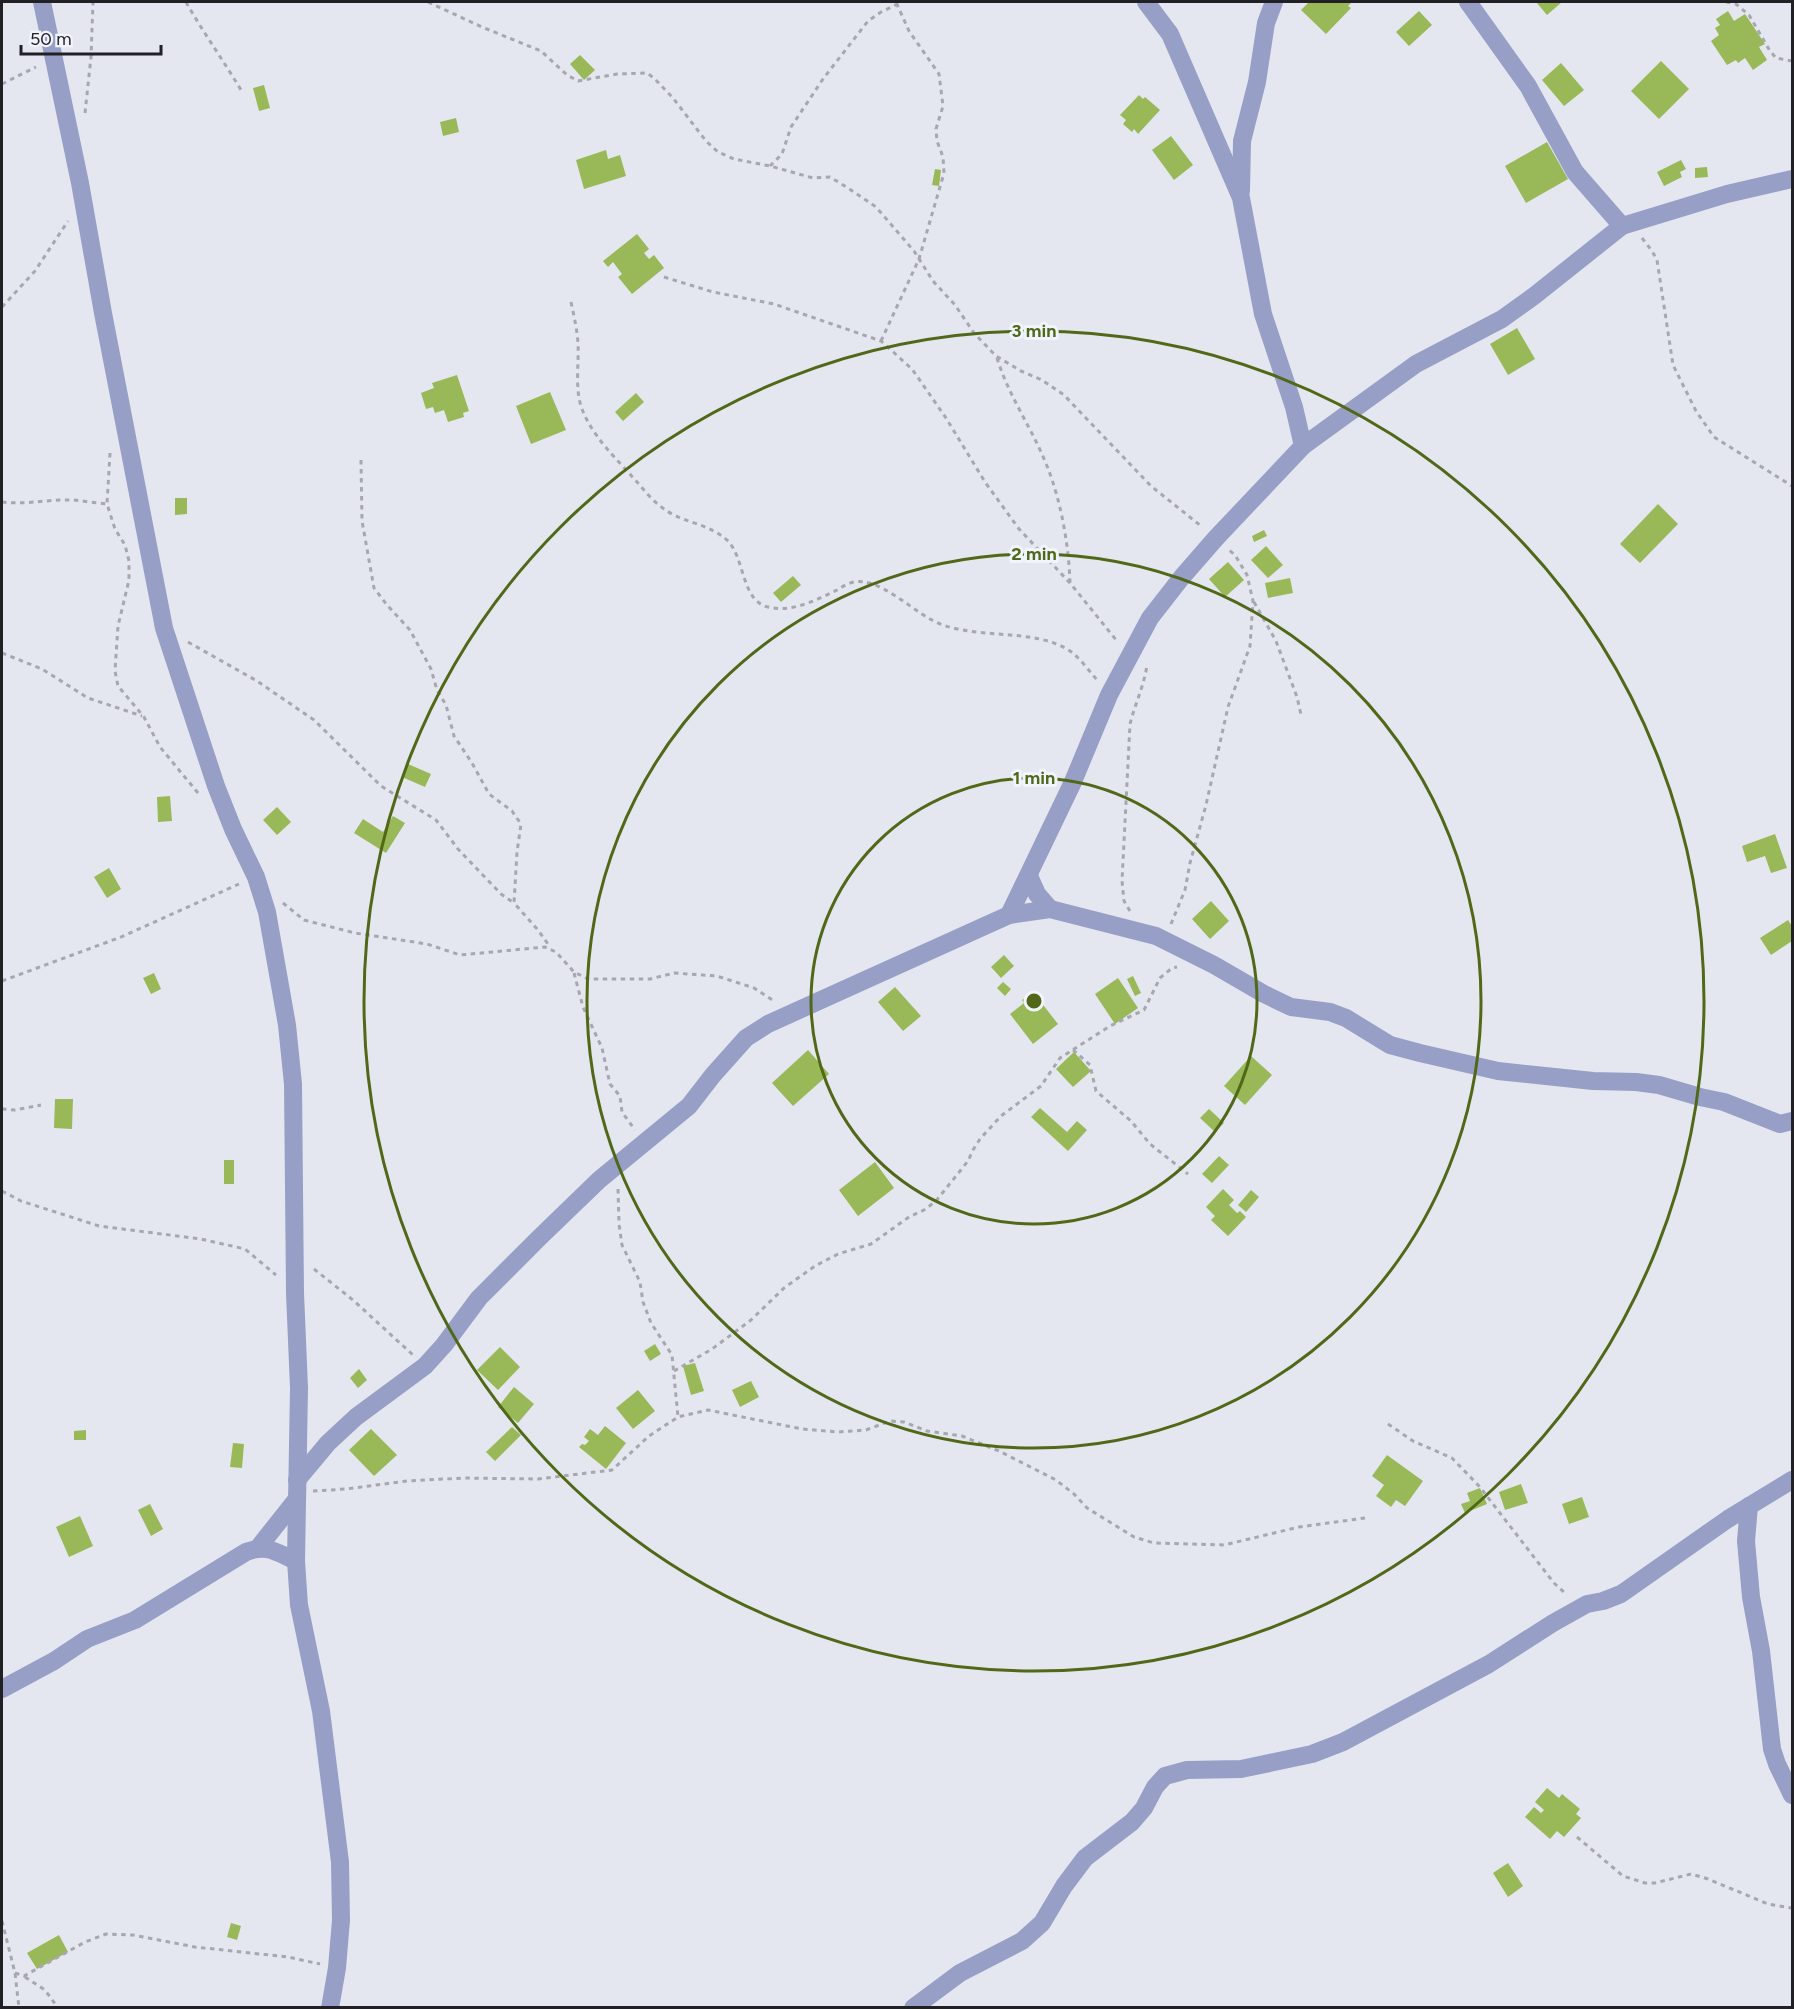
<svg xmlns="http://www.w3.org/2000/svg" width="1794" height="2009" font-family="Figtree,sans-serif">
<rect width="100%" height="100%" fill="#e5e7f0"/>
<g fill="#99b858">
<path d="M1309,2H1352L1348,6L1351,8L1326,34L1301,10Z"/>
<path d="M1536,2H1562L1547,15Z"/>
<path d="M1419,11L1432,25L1409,46L1396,32Z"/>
<path d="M1728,11L1734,21L1745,14L1765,44L1759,47L1767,60L1753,70L1745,58L1738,63L1736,60L1727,65L1711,41L1719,35L1715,28L1720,25L1716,19Z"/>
<path d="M580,55L595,70L584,80L570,64Z"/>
<path d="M1661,61L1689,89L1659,119L1631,91Z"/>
<path d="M1561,63L1584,90L1564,106L1542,80Z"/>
<path d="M264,85L270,108L259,111L253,88Z"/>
<path d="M1139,95L1143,99L1145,97L1160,110L1138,134L1134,129L1132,132L1123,124L1126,120L1120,115Z"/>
<path d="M456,118L459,132L443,136L440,122Z"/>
<path d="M1171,136L1193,165L1174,180L1152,150Z"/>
<path d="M1547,142L1568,179L1526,203L1505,166Z"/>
<path d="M606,150L608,159L620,155L626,176L584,189L576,160Z"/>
<path d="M1681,160L1686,169L1680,172L1682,177L1664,186L1657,172Z"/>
<path d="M1707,167L1708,177L1695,178V168Z"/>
<path d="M935,169L941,170L939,186L932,185Z"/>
<path d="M637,234L649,249L644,253L649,259L654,255L664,268L632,294L618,277L622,274L613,262L608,267L603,261Z"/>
<path d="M1517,328L1535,359L1508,375L1490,344Z"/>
<path d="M457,375L469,411L463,413L464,417L448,422L444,410L435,413L433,407L426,409L421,393L434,388L432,383Z"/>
<path d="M550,392L566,430L531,444L516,406Z"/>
<path d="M636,393L644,402L623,421L615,412Z"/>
<path d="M175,498H187V514L175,515Z"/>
<path d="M1658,504L1678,524L1640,563L1620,544Z"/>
<path d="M1264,530L1267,536L1254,542L1252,536Z"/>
<path d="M1266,546L1283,565L1268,578L1251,560Z"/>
<path d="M1228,562L1244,580L1225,597L1209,579Z"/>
<path d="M793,576L801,585L781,602L773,593Z"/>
<path d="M1290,578L1293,593L1268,598L1265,583Z"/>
<path d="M408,764L431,774L425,787L402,777Z"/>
<path d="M170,796L172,821L158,822L157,797Z"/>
<path d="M277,807L291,822L277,835L263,820Z"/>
<path d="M393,816L405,823L386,853L354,833L363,819L383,832Z"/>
<path d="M1775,834L1787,868L1771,873L1765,856L1747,862L1742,846Z"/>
<path d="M109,868L121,889L107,898L94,877Z"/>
<path d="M1211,901L1229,921L1210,939L1192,919Z"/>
<path d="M1788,920L1792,926V941L1771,955L1760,938Z"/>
<path d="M1004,955L1014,966L1001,978L991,967Z"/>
<path d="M154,973L161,989L151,994L143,978Z"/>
<path d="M1133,976L1141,993L1135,996L1127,979Z"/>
<path d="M1118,978L1138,1008L1115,1024L1095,994Z"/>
<path d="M1003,982L1011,989L1005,996L997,988Z"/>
<path d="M895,987L921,1016L903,1031L878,1002Z"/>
<path d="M1033,992L1058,1024L1033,1044L1010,1014L1024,1003L1022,1000Z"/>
<path d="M808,1050L829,1074L793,1106L772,1083Z"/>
<path d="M1074,1052L1091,1071L1073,1087L1056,1069Z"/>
<path d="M1251,1056L1272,1075L1245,1105L1224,1086Z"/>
<path d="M55,1099H73L72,1129L54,1128Z"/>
<path d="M1040,1108L1067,1132L1077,1121L1087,1130L1068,1151L1031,1117Z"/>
<path d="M1209,1109L1224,1123L1215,1132L1200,1118Z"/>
<path d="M1219,1156L1229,1165L1212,1183L1202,1174Z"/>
<rect x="224" y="1160" width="10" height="24"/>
<path d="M875,1162L894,1188L858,1216L839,1190Z"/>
<path d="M1223,1189L1234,1200L1229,1205L1237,1213L1240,1211L1246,1217L1228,1236L1211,1220L1215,1216L1206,1207Z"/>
<path d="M1251,1190L1259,1197L1246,1212L1238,1205Z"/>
<path d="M655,1344L661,1354L650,1361L644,1351Z"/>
<path d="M500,1347L520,1367L498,1390L477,1370Z"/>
<path d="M695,1363L704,1391L691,1395L683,1366Z"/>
<path d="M359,1369L367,1380L358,1388L350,1378Z"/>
<path d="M751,1381L759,1397L740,1407L732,1390Z"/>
<path d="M514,1387L534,1404L518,1423L498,1407Z"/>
<path d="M638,1390L655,1411L633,1429L616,1408Z"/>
<path d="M605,1426L626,1443L606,1469L579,1447L582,1444L585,1445L589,1441L584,1437L590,1429L598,1435Z"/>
<path d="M512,1427L521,1435L495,1461L486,1452Z"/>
<path d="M371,1429L397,1455L374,1476L349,1450Z"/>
<path d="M86,1430V1440H74V1431Z"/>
<path d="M233,1443L244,1444L242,1468L230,1467Z"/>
<path d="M1387,1455L1423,1481L1405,1506L1396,1500L1391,1507L1376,1496L1384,1485L1372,1476Z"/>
<path d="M1521,1484L1528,1503L1505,1510L1499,1492Z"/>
<path d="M1480,1488L1487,1504L1465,1513L1461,1504L1470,1501L1467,1493Z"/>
<path d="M1582,1497L1589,1517L1569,1524L1562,1504Z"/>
<path d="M150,1504L163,1529L151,1536L138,1510Z"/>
<path d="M80,1516L93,1546L69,1557L56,1527Z"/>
<path d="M1547,1788L1559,1798L1562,1794L1580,1809L1576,1814L1581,1818L1564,1837L1557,1831L1550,1839L1525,1817L1534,1807L1541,1813L1544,1810L1535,1802Z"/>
<path d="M1508,1863L1523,1886L1508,1897L1493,1873Z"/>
<path d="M231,1923L241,1926L237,1940L227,1937Z"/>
<path d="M59,1935L68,1952L37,1969L27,1953Z"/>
</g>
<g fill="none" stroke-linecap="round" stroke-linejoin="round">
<g stroke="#a6a7af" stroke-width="3" stroke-dasharray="4.5 4.5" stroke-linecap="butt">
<path d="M186,2C203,32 223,60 241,90"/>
<path d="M428,2L482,27L541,51L567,75L578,81L617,74L647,73L654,78L673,98L706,141L718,152L734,159L770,166L813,178L830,177L848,188L876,207L914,251L933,281L955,305L974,333L996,356L1021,371L1042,380L1064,395L1151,486L1201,526"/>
<path d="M1726,2L1736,4L1749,15L1770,51L1776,58L1792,61"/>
<path d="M2,84L36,67"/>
<path d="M85,113L91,57L93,2"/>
<path d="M770,166L782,154L791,127L823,79L868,21L881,12L902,2"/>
<path d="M1642,238L1652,251L1657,260L1673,365L1696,411L1714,437L1792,486"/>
<path d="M664,277L713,292L774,304L881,341L912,369L946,418L985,482L1019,529L1070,583L1117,641"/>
<path d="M571,302C574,316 577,329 578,343C579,362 575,388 581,406C591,436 617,459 637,482C644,490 651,499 659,505C679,523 707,522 727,540C745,557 741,601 768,607C792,613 816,600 837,590C842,587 848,583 854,582C877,577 910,608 930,619C970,642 1033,626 1070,651C1081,659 1089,671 1098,681"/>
<path d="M2,307L35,271L68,221"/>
<path d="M881,341L919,259L944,173L943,157L937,141L936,129L943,106L939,74L909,31L896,2"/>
<path d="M997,358C1009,397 1032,428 1047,466C1061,501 1069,546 1070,583"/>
<path d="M110,453L107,504L115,529L125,545L129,561V580L118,626L115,671L118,686L144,717L160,747L198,793"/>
<path d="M361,460L362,521L374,588L387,605L410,630L431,669L437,690L446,705L454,736L472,763L489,794L512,811L521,824L517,852L514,903L538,930L550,947"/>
<path d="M2,502C26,505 49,499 73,500C84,501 96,503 107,504"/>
<path d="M1254,602L1276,641L1297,697L1301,715"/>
<path d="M188,642L257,681L314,720L381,786L436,820L458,849L501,894L514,903"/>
<path d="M2,653L42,669L88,698L142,716"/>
<path d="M283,903L304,920L355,933L427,944L460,955L545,947L556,952L574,972L588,979H650L674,973L717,976L754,988L774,1001"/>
<path d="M1130,911L1124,901L1122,881L1130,724C1135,704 1144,686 1147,665"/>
<path d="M1171,924L1185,890L1190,863L1206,805L1228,707L1250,646L1253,601L1247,575L1235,555L1229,550"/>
<path d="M574,973L583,1007L602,1048L610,1084L620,1096L622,1112L635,1130"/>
<path d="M2,981L121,937L239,884"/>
<path d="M1073,1050L1090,1065L1096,1091L1131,1121L1150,1144L1188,1174"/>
<path d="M2,1109L15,1110L41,1105"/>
<path d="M618,1189L619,1224L622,1245L640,1282L643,1302L651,1323L672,1355L678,1417"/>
<path d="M2,1191L21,1201L99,1226L201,1239L245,1249L276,1275"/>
<path d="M314,1269L353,1300L413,1355"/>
<path d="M674,1371L712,1349L751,1320L784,1288L815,1266L838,1254L871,1244L909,1217L924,1210L936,1201L968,1161L973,1150L980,1139L1001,1116L1041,1086L1060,1058L1110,1026L1144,1010L1160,978L1172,968L1177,967"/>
<path d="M1388,1424L1413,1441L1452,1458L1479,1486L1554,1583L1566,1594"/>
<path d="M313,1491L346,1489L407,1481L464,1478L538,1479L612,1470L649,1436L678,1417L708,1410L802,1429L838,1432L866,1430L890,1421L904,1422L927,1431L962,1436L999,1451L1056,1480L1074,1494L1087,1508L1134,1537L1154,1543L1224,1545L1299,1527L1365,1518"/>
<path d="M1577,1837L1623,1876L1645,1883H1655L1691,1874L1708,1879L1768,1904L1792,1908"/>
<path d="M2,1921L15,1973L19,2008"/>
<path d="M15,1973L24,1976L85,1942L106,1934L133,1935L195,1947L288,1957L320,1964"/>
<path d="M25,1977L45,1990L58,2008"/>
</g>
<g stroke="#989fc6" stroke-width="18">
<path d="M42,2L80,183L103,313L164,628L216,786L233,829L256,877L267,912L287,1025L293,1084L295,1293L299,1388L296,1561L299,1605L321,1711L340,1862L341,1920L337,1968L330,2008"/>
<path d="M1146,2L1170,34L1241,198L1263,314L1294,407L1303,446"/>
<path d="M1468,2L1528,86L1575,172L1622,226"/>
<path d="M1241,191L1242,141L1257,82L1266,23L1274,2"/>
<path d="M1029,876L1037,894L1050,909"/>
<path d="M1009,915L1072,784L1109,695L1150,618L1182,577L1216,538L1303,446L1416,364L1502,319L1534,296L1622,226L1727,194L1792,179"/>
<path d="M297,1480L328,1443L356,1417L425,1366L444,1345L479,1298L539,1238L599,1180L689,1106L713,1075L746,1038L768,1024L1009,915L1050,909L1156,936L1214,965L1264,994L1291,1007L1330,1012L1346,1018L1390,1045L1420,1053L1498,1071L1593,1081L1636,1082L1659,1085L1700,1097L1724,1102L1780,1124L1792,1121"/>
<path d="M1749,1506L1746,1541L1751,1597L1761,1651L1772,1749L1777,1764L1792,1795"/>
<path d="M258,1548L296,1500"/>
<path d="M2,1689L54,1661L87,1639L135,1620L246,1552C267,1544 276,1552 296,1561"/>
<path d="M913,2008L960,1973L1022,1941L1042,1923L1064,1886L1085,1858L1132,1822L1144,1808L1155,1787L1165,1776L1187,1770L1241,1769L1312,1754L1343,1742L1489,1664L1553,1623L1587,1604L1603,1601L1621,1594L1728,1519L1792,1480"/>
</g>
</g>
<g fill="none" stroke="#506817" stroke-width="3">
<circle cx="1034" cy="1001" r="223"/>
<circle cx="1034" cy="1001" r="447"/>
<circle cx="1034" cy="1001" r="670"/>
</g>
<circle cx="1034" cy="1001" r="9" fill="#506817" stroke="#f2f4fd" stroke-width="3"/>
<g font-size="18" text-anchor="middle" font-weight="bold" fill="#506817" stroke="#f2f4fd" stroke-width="6" stroke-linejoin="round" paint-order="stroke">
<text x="1034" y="337">3 min</text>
<text x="1034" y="560">2 min</text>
<text x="1034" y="784">1 min</text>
</g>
<rect width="1794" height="2009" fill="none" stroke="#212125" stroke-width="6"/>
<path d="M21 45v9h140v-9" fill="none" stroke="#212125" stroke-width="3"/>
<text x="30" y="45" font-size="18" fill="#212125" stroke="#f2f4fd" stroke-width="4.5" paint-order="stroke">50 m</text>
</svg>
